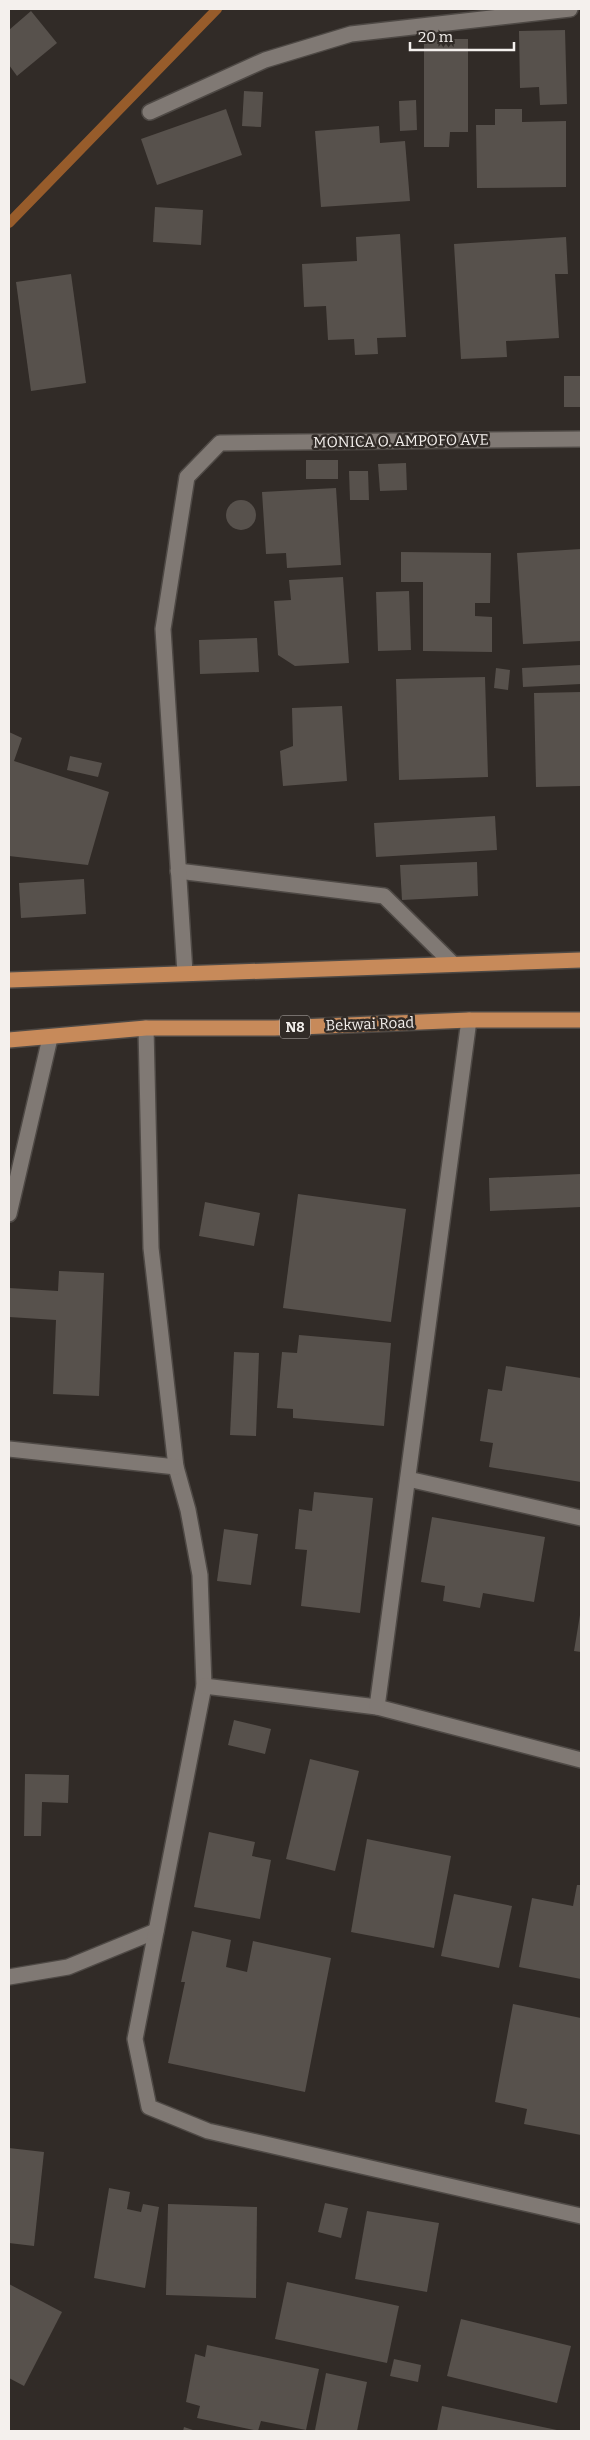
<svg xmlns="http://www.w3.org/2000/svg" width="590" height="2440" font-family="Bitter,serif">
<rect width="100%" height="100%" fill="#312b27"/>
<g fill="none" stroke-linecap="round" stroke-linejoin="round">
<path stroke="#975c2b" stroke-width="10" d="M9,223L217,9"/>
</g>
<g fill="#57514c">
<path d="M31,11L57,43L17,76L9,65V30Z"/>
<path d="M565,30L567,104L540,105L539,87L520,88L519,31Z"/>
<path d="M424,39H468V132H450L449,147H424Z"/>
<path d="M244,91L263,92L261,127L242,126Z"/>
<path d="M416,100L417,130L400,131L399,101Z"/>
<path d="M226,109L242,155L157,185L141,139Z"/>
<path d="M495,109H522V122L566,121V187L477,188L476,125H495Z"/>
<path d="M379,126L380,143L405,141L410,201L321,207L315,131Z"/>
<path d="M155,207L203,210L201,245L153,242Z"/>
<path d="M400,234L406,337L377,338L378,354L355,355L354,339L328,340L326,306L304,307L302,264L357,261L356,237Z"/>
<path d="M566,237L568,274H555L559,338L506,341L507,357L461,359L454,244Z"/>
<path d="M71,274L86,383L31,391L16,282Z"/>
<rect x="564" y="376" width="17" height="31"/>
<rect x="306" y="460" width="32" height="19"/>
<path d="M406,463L407,490L380,491L378,464Z"/>
<path d="M349,471H368L369,500H350Z"/>
<path d="M336,488L341,565L287,568L286,553L266,554L262,492Z"/>
<circle cx="241" cy="515" r="15"/>
<path d="M581,549V641L523,644L517,553Z"/>
<path d="M401,552L491,553L490,603H475V616L492,617V652L423,651V582H401Z"/>
<path d="M343,577L349,663L295,666L278,655L274,601L291,600L289,580Z"/>
<path d="M409,591L411,650L378,651L376,592Z"/>
<path d="M257,638L259,672L200,674L199,640Z"/>
<path d="M581,665V684L523,687L522,668Z"/>
<path d="M496,668L510,670L508,690L494,688Z"/>
<path d="M485,677L488,777L399,780L396,679Z"/>
<path d="M581,692V786L536,787L534,693Z"/>
<path d="M342,706L347,781L283,786L280,751L293,746L292,708Z"/>
<path d="M9,732L22,738L14,761L109,792L88,865L9,856Z"/>
<path d="M70,756L102,763L98,777L67,770Z"/>
<path d="M495,816L497,850L376,857L374,823Z"/>
<path d="M477,862L478,896L402,900L400,865Z"/>
<path d="M84,879L86,914L21,918L19,883Z"/>
<path d="M581,1174V1207L490,1211L489,1178Z"/>
<path d="M298,1194L406,1209L391,1322L283,1308Z"/>
<path d="M205,1202L260,1213L254,1246L199,1236Z"/>
<path d="M59,1271L104,1273L99,1396L53,1394L56,1320L9,1317V1288L58,1291Z"/>
<path d="M299,1335L391,1343L384,1426L293,1418V1409L277,1408L282,1352L297,1353Z"/>
<path d="M234,1352L259,1353L256,1436L230,1435Z"/>
<path d="M506,1366L581,1378V1482L489,1467L493,1443L480,1441L488,1389L502,1391Z"/>
<path d="M314,1492L373,1498L360,1613L301,1606L307,1550L295,1549L299,1509L312,1511Z"/>
<path d="M432,1517L545,1537L534,1602L483,1593L480,1608L443,1601L445,1586L421,1582Z"/>
<path d="M224,1529L258,1534L251,1585L217,1581Z"/>
<path d="M580,1615H581V1652L574,1651Z"/>
<path d="M234,1720L271,1729L265,1754L228,1745Z"/>
<path d="M310,1759L359,1771L335,1871L286,1859Z"/>
<path d="M25,1774L69,1775L68,1803L42,1802L41,1836H24Z"/>
<path d="M209,1832L255,1842L252,1856L271,1860L260,1919L194,1907Z"/>
<path d="M367,1839L451,1856L434,1948L351,1932Z"/>
<path d="M577,1885H581V1979L519,1967L532,1898L573,1906Z"/>
<path d="M454,1894L512,1906L499,1968L441,1956Z"/>
<path d="M192,1931L231,1940L226,1967L247,1972L253,1941L331,1958L305,2092L168,2063L185,1982H181Z"/>
<path d="M513,2004L581,2018V2135L524,2124L527,2109L495,2102Z"/>
<path d="M9,2148L44,2152L34,2246L9,2243Z"/>
<path d="M109,2188L130,2192L127,2209L141,2212L143,2204L159,2207L145,2288L94,2278Z"/>
<path d="M325,2203L348,2208L341,2238L318,2232Z"/>
<path d="M168,2204L257,2207L256,2298L166,2295Z"/>
<path d="M367,2211L439,2223L427,2292L355,2279Z"/>
<path d="M287,2282L399,2306L387,2363L275,2339Z"/>
<path d="M9,2284L62,2312L24,2386L9,2378Z"/>
<path d="M461,2319L571,2346L557,2403L447,2376Z"/>
<path d="M207,2345L319,2369L306,2430L261,2421L258,2431L197,2418L200,2406L186,2402L195,2354L205,2357Z"/>
<path d="M394,2359L421,2365L418,2382L390,2376Z"/>
<path d="M326,2373L367,2382L357,2431L315,2430Z"/>
<path d="M442,2406L557,2430V2431H437Z"/>
<path d="M184,2427L196,2431H183Z"/>
</g>
<g fill="none" stroke-linecap="round" stroke-linejoin="round">
<g stroke="#4e4945" stroke-width="18">
<g id="service">
<path d="M9,1214L50,1038"/>
<path d="M9,1977L68,1967L156,1931"/>
</g>
</g>
<g stroke="#4e4945" stroke-width="18">
<g id="minor">
<path d="M150,112L265,60L351,34L570,9"/>
<path d="M178,871L384,896L453,964"/>
<path d="M185,973L163,629L187,477L220,443L581,439"/>
<path d="M146,1028L151,1248L176,1467L188,1510L200,1575L204,1686L135,2039L149,2107L208,2131L581,2216"/>
<path d="M9,1449L176,1467"/>
<path d="M408,1479L581,1518"/>
<path d="M204,1686L377,1707L581,1760"/>
<path d="M377,1707L469,1020"/>
</g>
</g>
<g stroke="#4e4945" stroke-width="18">
<g id="trunk">
<path d="M9,980L581,960"/>
<path d="M9,1040L146,1028H275L469,1020H581"/>
</g>
</g>
<use href="#service" stroke="#807974" stroke-width="15"/>
<use href="#minor" stroke="#807974" stroke-width="15"/>
<use href="#trunk" stroke="#c78a5a" stroke-width="15"/>
</g>
<g text-anchor="middle" stroke-width="5" stroke-linejoin="round" paint-order="stroke">
<rect fill="#312b27" stroke="#bab5b2" stroke-width="1" x="280" y="1015.5" width="30" height="23" rx="4"/>
<g font-size="14" font-weight="bold" fill="#f4f0ed">
<text x="295" y="1032">N8</text>
</g>
<g font-size="15" fill="#f4f0ed" stroke="#312b27">
<text transform="translate(401 441) rotate(-1)" y="5">MONICA O. AMPOFO AVE</text>
<text transform="translate(370 1024) rotate(-2)" y="5">Bekwai Road</text>
</g>
</g>
<rect width="590" height="2440" fill="none" stroke="#f4f0ed" stroke-width="20"/>
<path d="M410 42v8h104v-8" fill="none" stroke="#f4f0ed" stroke-width="2.5"/>
<text x="418" y="42" font-size="15" fill="#f4f0ed" stroke="#312b27" stroke-width="4" paint-order="stroke">20 m</text>
</svg>
